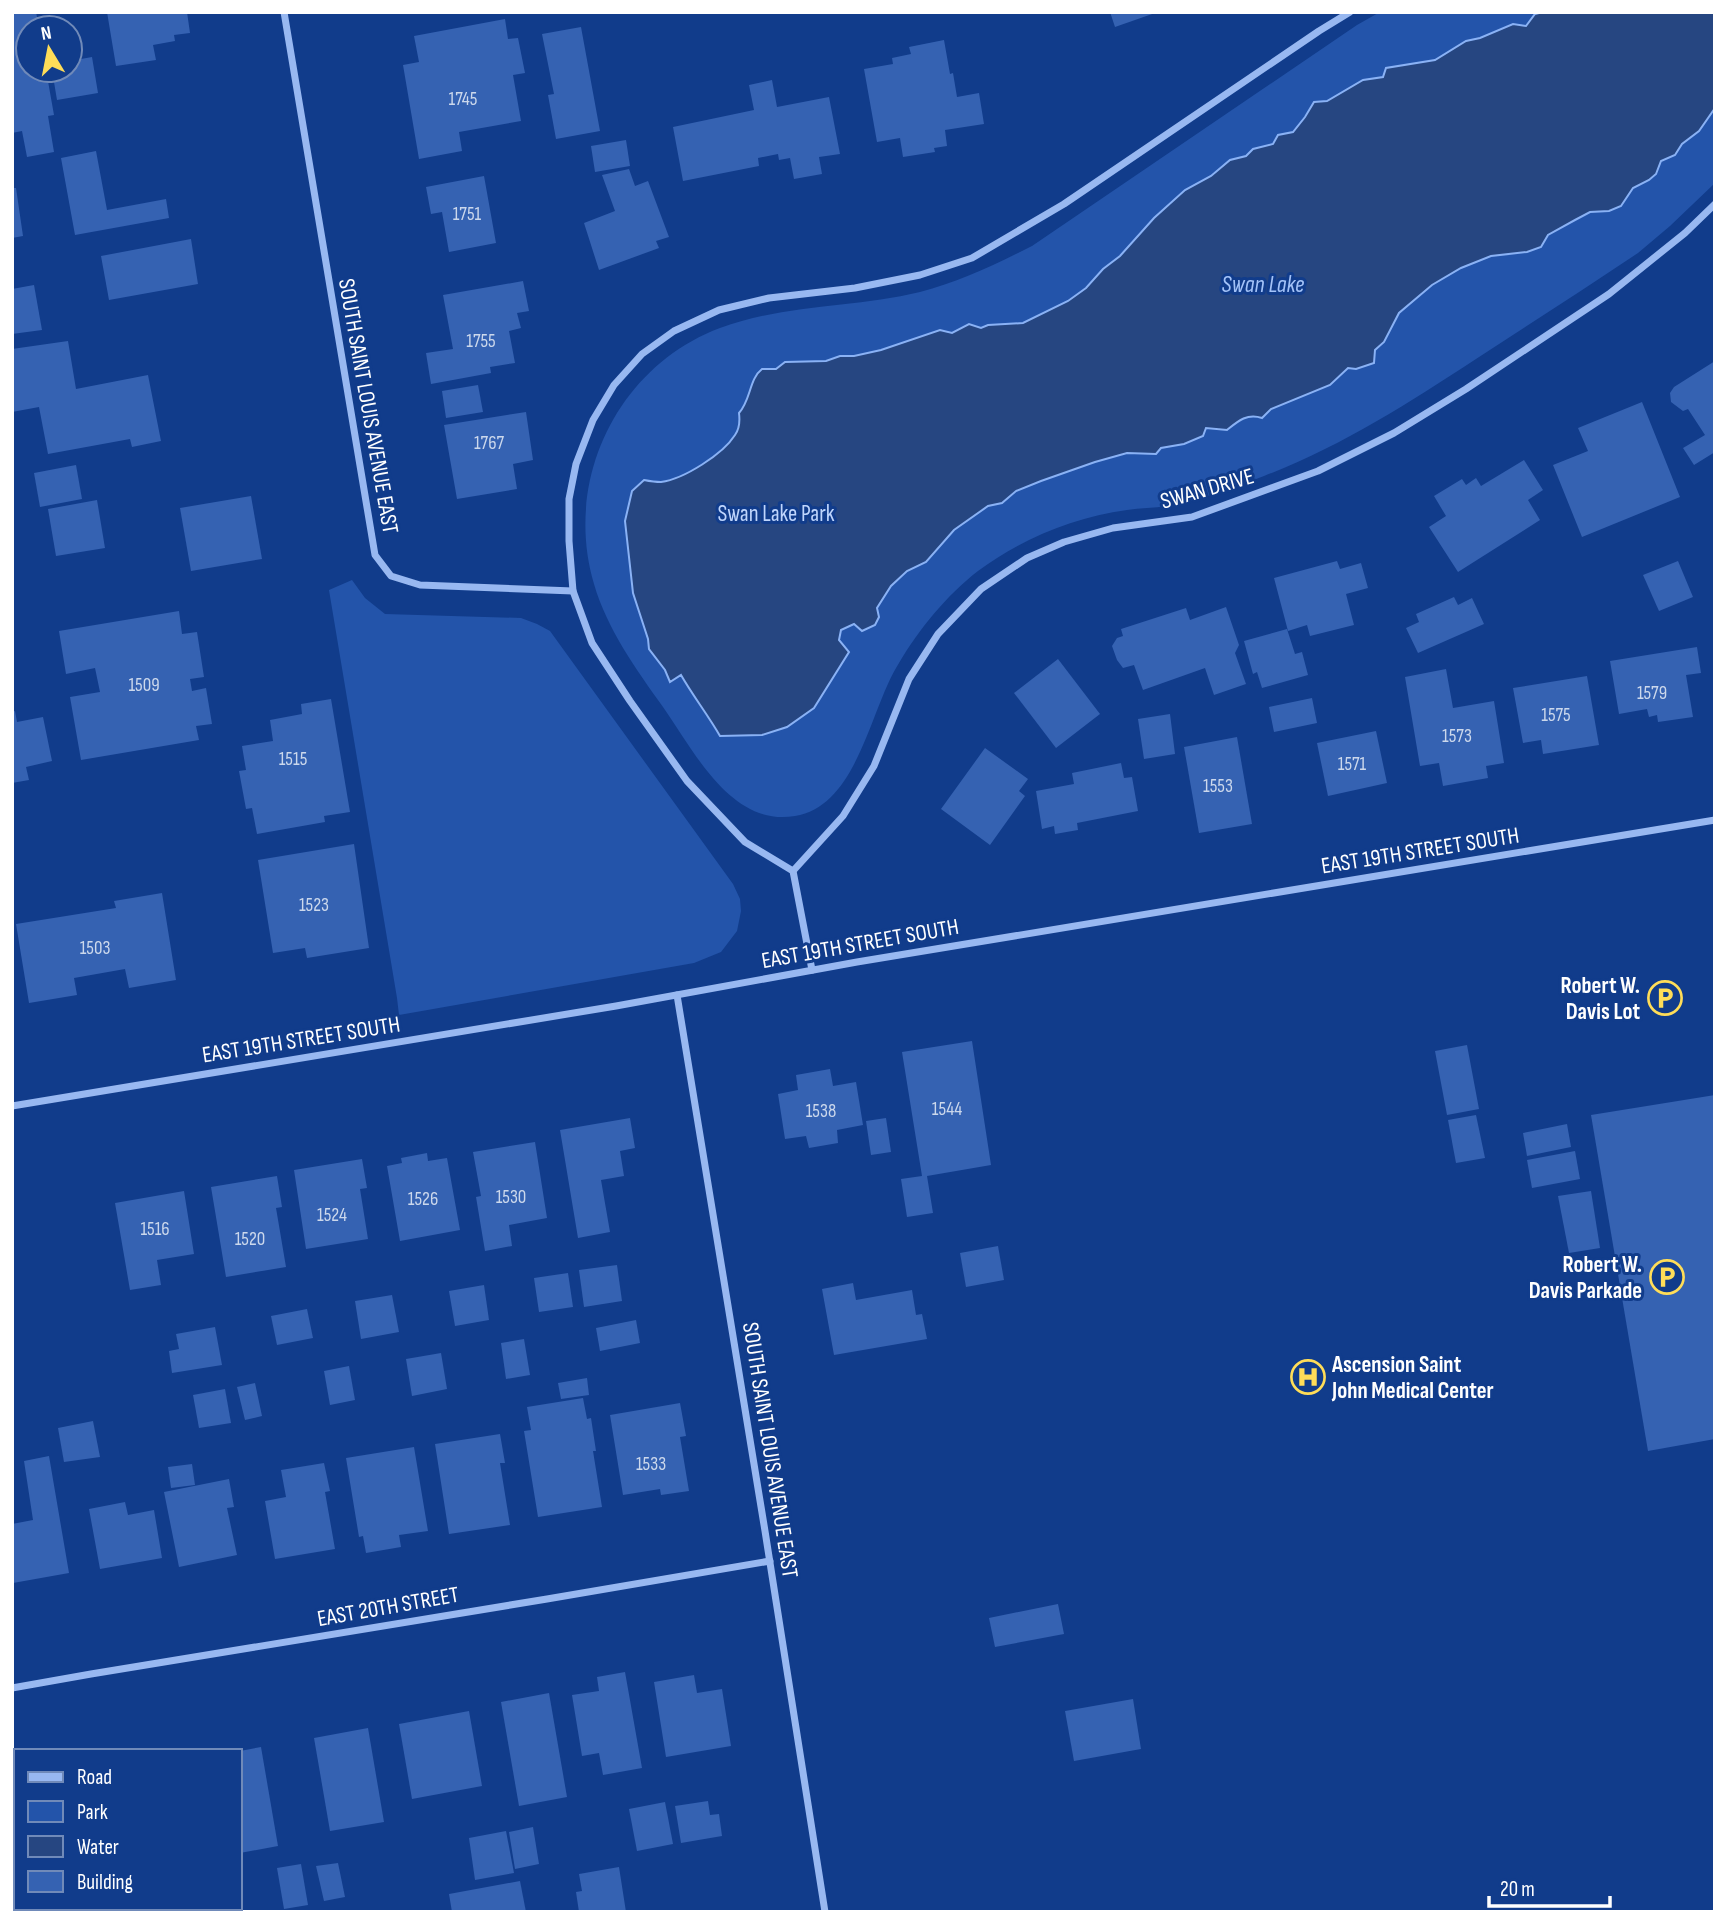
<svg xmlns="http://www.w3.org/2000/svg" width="1727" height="1924" font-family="'Sofia Sans Condensed',sans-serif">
<rect width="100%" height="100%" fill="#113c8b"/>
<g fill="#2354aa">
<path d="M1380,12H1715V183L1670,226L1638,253C1584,289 1530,324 1476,359C1407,404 1342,446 1264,476C1233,488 1199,501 1167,506C1154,508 1140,508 1127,510C1074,517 1021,539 978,571C947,595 919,629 899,663C870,708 858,806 795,816C731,827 694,751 663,707C636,669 607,629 594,584C563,480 618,366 720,328C784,304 854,308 920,292C959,282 996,264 1032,246L1357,25Z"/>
<path d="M352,580L365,598L385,614L521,618L537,624L550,631L733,884L740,899L741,911L737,931L721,952L694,963L399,1015L397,998L329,590Z"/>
</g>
<path fill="#264681" stroke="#8ab2f5" stroke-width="2" d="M1543,12H1715V108L1699,131L1682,144L1675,155L1661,161L1656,174L1649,180L1633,188L1621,206L1609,211L1590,212L1575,220L1548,235L1541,247L1527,252L1491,256L1461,268L1432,285L1399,313L1384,342L1375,350L1374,363L1356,369L1348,368L1330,385L1271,409L1262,418C1247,413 1238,421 1227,430L1206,428L1203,436L1184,444L1161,448L1156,454L1127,453L1095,462L1041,481L1016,491L1002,503L988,506L954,530L926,562L907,571L891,586L877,608L879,617L875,625L862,631L854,624L841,630L839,640L849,652L814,708L787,727L762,735L720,736C708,715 693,696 681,675L670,682L665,670L649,649L648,639L633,593L625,521L632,491L644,480C649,481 656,482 661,482C684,479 723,454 735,435C740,428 740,421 739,413C751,400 749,379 762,369H776L785,362L826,361L840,356H854L881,350L940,330L952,333L969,324L981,328L988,325L1023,323L1068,301L1086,288L1103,269L1120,256L1154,218L1185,190L1211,176L1230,160L1246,156L1253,149L1273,144L1278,135L1293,132L1305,117L1314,102L1327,101L1363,80L1383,77L1386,68L1435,60L1466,41L1480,38L1513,24L1526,26L1535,14Z"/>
<g fill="#3562b2">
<path d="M12,12H36L39,28H28V70H46L54,115L48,116L54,152L27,157L22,131L12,133Z"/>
<path d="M107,12H187L190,33L174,35L175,41L153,45L156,60L116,66Z"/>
<path d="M1110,12H1155V13L1115,27Z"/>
<path d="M505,19L508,39L518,38L525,73L513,75L521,121L459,132L462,151L419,159L403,65L419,62L414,36Z"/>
<path d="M581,27L600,131L556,139L548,95L554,94L542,34Z"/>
<path d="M944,40L950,74L953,73L957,97L979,93L984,124L945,130L947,146L934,148L935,152L903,157L900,138L877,142L864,69L893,64L892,58L911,54L909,47Z"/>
<path d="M92,57L98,93L57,100L52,70H70V61Z"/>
<path d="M772,80L777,107L829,97L840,154L819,157L822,174L794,179L790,158L779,160L778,154L758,158L759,166L683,181L673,127L754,110L749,85Z"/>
<path d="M626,140L630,166L595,172L591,146Z"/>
<path d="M96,151L107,210L166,199L169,218L75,235L61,158Z"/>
<path d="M629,169L635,186L648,181L669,237L656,241L659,248L599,270L584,223L615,211L602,175Z"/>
<path d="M484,176L496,243L449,252L442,212L431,214L426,187Z"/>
<path d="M12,188H16L23,236L12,238Z"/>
<path d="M191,239L198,284L109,300L101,256Z"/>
<path d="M523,281L529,311L517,313L521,328L509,331L515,363L490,367L491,373L431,384L426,353L453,349L443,295Z"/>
<path d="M34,285L42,330L12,334V289Z"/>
<path d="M68,341L76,389L148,375L161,441L132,447L130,439L48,454L39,407L12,412V349Z"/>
<path d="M1715,361V452L1694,465L1683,448L1705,435L1688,409L1683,411L1671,402L1670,393L1674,387Z"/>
<path d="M478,385L483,412L446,418L442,391Z"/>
<path d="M1642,402L1680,497L1582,537L1553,465L1588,451L1578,428Z"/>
<path d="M526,412L533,460L513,464L517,489L457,499L444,425Z"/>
<path d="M1524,460L1543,490L1528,500L1540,520L1458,572L1429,527L1446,516L1434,496L1462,479L1466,485L1476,478L1481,486Z"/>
<path d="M76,465L82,499L40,507L34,473Z"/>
<path d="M251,496L262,559L191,571L180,508Z"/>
<path d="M97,500L105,548L56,556L48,509Z"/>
<path d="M1337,561L1340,569L1361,563L1368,588L1346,594L1354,625L1310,636L1307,625L1288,631L1274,578Z"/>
<path d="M1678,561L1693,597L1659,611L1643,575Z"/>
<path d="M1454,597L1458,605L1472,598L1484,624L1418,653L1406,628L1419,622L1416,614Z"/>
<path d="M1226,607L1239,645L1235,653L1246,684L1214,695L1205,668L1143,690L1134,665L1123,668L1117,660L1112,646L1117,638L1123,636L1121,629L1186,608L1190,620Z"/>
<path d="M179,611L182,634L197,632L204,677L190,679L192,691L206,688L212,724L196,726L199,740L81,760L70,697L100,692L95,668L66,674L59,631Z"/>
<path d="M1287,629L1295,654L1302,652L1308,675L1262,688L1257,672L1253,674L1244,641Z"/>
<path d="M1697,647L1701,673L1686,675L1693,717L1658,722L1657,715L1649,717L1647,709L1619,714L1610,661Z"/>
<path d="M1058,659L1100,714L1056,748L1014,693Z"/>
<path d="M1446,669L1453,708L1494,701L1504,763L1486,766L1488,778L1443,786L1439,763L1420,766L1405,677Z"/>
<path d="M1587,676L1599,745L1543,754L1541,740L1523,743L1513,688Z"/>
<path d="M1312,698L1317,723L1274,732L1269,707Z"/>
<path d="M331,699L350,812L324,816L325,822L257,834L252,808L246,809L239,771L246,770L242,746L273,741L270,720L302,714L301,704Z"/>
<path d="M15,711L17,722L43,717L52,761L26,767L29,780L12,783V712Z"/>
<path d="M1170,714L1175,754L1144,759L1138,719Z"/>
<path d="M1376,731L1387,783L1328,796L1317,743Z"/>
<path d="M1237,737L1252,824L1199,833L1184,747Z"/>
<path d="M985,748L1028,779L1019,791L1025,796L990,845L941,809Z"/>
<path d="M1121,763L1124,778L1132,777L1138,811L1077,823L1078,830L1055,834L1054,826L1042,829L1036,791L1074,784L1072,773Z"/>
<path d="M354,844L369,948L307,958L305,948L273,953L258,860Z"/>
<path d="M162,893L176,980L129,988L125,969L74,978L77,995L29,1003L16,924L116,908L114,901Z"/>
<path d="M972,1041L991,1165L927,1176L933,1213L907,1217L901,1179L922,1176L902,1052Z"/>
<path d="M1467,1045L1479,1109L1447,1115L1435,1051Z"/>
<path d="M830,1069L833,1086L856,1082L863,1125L837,1130L838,1143L809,1148L806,1136L785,1139L778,1094L798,1090L796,1075Z"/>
<path d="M1715,1095V1439L1648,1451L1591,1115Z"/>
<path d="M1476,1115L1485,1158L1456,1163L1448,1120Z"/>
<path d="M630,1118L635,1148L620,1151L624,1176L601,1180L610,1232L578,1238L560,1130Z"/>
<path d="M886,1118L891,1152L871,1155L866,1121Z"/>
<path d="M1567,1124L1571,1147L1527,1156L1523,1133Z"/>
<path d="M535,1142L547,1218L509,1225L512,1246L485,1251L476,1197L481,1196L473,1152Z"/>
<path d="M1575,1151L1580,1179L1532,1188L1527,1160Z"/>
<path d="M427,1153L428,1161L447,1158L460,1230L400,1241L387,1166L402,1163L401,1158Z"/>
<path d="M362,1159L367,1188L360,1189L368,1239L306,1249L294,1170Z"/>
<path d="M277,1176L282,1207L276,1208L286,1267L226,1277L211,1187Z"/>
<path d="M184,1191L194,1254L157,1260L161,1285L130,1290L115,1203Z"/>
<path d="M1591,1191L1600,1248L1569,1253L1558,1196Z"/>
<path d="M998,1246L1004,1280L966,1287L960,1253Z"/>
<path d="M617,1265L622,1301L584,1307L579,1270Z"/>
<path d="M568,1273L573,1307L539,1312L534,1278Z"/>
<path d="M853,1283L856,1300L912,1290L916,1315L922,1314L927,1339L834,1355L822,1289Z"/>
<path d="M484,1285L489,1320L455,1326L449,1291Z"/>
<path d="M392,1295L399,1332L361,1339L355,1301Z"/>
<path d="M307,1309L313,1338L277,1345L271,1316Z"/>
<path d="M636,1320L640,1343L600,1351L596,1328Z"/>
<path d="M215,1327L222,1365L172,1373L169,1351L179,1349L176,1334Z"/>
<path d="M524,1339L530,1375L506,1379L501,1343Z"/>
<path d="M441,1353L447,1389L412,1396L406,1359Z"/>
<path d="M349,1366L355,1400L330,1405L324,1371Z"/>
<path d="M587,1378L589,1395L561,1399L558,1383Z"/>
<path d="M255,1383L262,1416L245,1420L237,1387Z"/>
<path d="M225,1389L231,1423L199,1428L193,1395Z"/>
<path d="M583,1398L587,1419L591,1418L596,1451H593L602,1507L538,1517L524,1431L531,1430L527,1407Z"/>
<path d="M680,1403L686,1436L680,1437L689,1491L661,1495L660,1489L623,1495L610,1415Z"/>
<path d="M93,1421L100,1457L64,1462L58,1428Z"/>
<path d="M500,1434L505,1463H500L510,1525L449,1534L435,1444Z"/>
<path d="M414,1447L428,1531L399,1535L401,1547L366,1553L363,1536L359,1537L346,1458Z"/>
<path d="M49,1456L69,1573L13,1583L12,1524L33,1520L24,1461Z"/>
<path d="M324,1463L330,1491L325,1492L335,1549L275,1559L265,1501L286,1497L281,1470Z"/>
<path d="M192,1464L195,1485L171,1488L168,1467Z"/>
<path d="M229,1479L234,1507L227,1508L237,1555L179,1567L164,1492Z"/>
<path d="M125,1502L128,1515L154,1510L162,1558L100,1569L89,1509Z"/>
<path d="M1058,1604L1064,1634L995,1647L989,1618Z"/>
<path d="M625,1672L642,1768L603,1775L599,1753L582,1756L572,1695L599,1691L597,1677Z"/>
<path d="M694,1675L697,1693L722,1689L731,1746L666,1757L654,1682Z"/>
<path d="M549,1693L567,1797L519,1806L501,1702Z"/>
<path d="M1133,1699L1141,1749L1074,1761L1065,1711Z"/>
<path d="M469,1711L482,1786L412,1799L399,1724Z"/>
<path d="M368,1728L384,1822L330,1831L314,1738Z"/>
<path d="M261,1747L278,1846L240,1853V1751Z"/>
<path d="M708,1801L710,1815L719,1814L722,1836L681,1843L675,1806Z"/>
<path d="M665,1802L673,1844L637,1851L629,1809Z"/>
<path d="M533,1827L539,1864L515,1869L509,1832Z"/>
<path d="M506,1831L514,1873L475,1880L469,1838Z"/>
<path d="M338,1863L345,1897L324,1901L316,1866Z"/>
<path d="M301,1864L308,1905L284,1909L277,1868Z"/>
<path d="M619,1867L626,1912H579L576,1892L582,1891L579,1874Z"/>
<path d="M520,1881L526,1912H452L449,1894Z"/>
<rect x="91" y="1908" width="38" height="4"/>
</g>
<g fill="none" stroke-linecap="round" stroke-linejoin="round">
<g stroke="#98b8f1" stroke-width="7">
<path d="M284,12L375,555L391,576L420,585L573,591"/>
<path d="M793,871L843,816L874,766L909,679L938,634L981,589L1027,558L1064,542L1113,528L1192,517L1318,471L1394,433L1466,389L1609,294L1685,233L1715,204"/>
<path d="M812,970L793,871L745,842L687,781L630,701L592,643L573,591L569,541V499L576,464L593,420L614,385L642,354L674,331L719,310L769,298L855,288L920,275L972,258L1064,204L1319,31L1350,12"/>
<path d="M677,995L765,1531L825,1912"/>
<path d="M12,1106L616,1006L857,962L1715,820"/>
<path d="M12,1688L91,1674L547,1599L770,1561"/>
</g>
</g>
<defs>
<g id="parking-ring" transform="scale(1.75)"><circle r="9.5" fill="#113c8b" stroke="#ffdd58" stroke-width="1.5"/><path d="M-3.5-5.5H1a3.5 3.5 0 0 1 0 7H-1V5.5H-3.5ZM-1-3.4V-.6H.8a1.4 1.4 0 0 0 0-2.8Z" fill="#ffdd58"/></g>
<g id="hospital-ring" transform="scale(1.75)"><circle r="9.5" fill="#113c8b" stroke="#ffdd58" stroke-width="1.5"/><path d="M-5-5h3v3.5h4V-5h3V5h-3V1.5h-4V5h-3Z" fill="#ffdd58"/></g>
</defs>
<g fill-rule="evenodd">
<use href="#parking-ring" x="1665" y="998"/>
<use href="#parking-ring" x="1667" y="1277"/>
<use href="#hospital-ring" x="1308" y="1377"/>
</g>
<g text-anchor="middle" stroke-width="6" stroke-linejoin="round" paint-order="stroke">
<g font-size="19" fill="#ccd8ec">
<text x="463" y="105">1745</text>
<text x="467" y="220">1751</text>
<text x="481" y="347">1755</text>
<text x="489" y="449">1767</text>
<text x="144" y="691">1509</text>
<text x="1652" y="699">1579</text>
<text x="1556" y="721">1575</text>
<text x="1457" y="742">1573</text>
<text x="293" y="765">1515</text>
<text x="1352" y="770">1571</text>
<text x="1218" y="792">1553</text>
<text x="314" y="911">1523</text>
<text x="95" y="954">1503</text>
<text x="947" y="1115">1544</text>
<text x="821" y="1117">1538</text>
<text x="511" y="1203">1530</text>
<text x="423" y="1205">1526</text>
<text x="332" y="1221">1524</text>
<text x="155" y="1235">1516</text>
<text x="250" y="1245">1520</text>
<text x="651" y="1470">1533</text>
</g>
<g font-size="23" fill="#fff" stroke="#113c8b">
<text transform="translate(369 406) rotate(80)" y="8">SOUTH SAINT LOUIS AVENUE EAST</text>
<text transform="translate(1207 488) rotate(-16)" y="8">SWAN DRIVE</text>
<text transform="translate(1420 850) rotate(-9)" y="8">EAST 19TH STREET SOUTH</text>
<text transform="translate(860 943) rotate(-10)" y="8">EAST 19TH STREET SOUTH</text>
<text transform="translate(301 1039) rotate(-9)" y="8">EAST 19TH STREET SOUTH</text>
<text transform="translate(771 1450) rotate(81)" y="8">SOUTH SAINT LOUIS AVENUE EAST</text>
<text transform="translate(388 1606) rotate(-10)" y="8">EAST 20TH STREET</text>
</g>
<g font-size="23" fill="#bfd5fc" stroke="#113c8b">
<text x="776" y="521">Swan Lake Park</text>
</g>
<g font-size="23" font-weight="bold" fill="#fff" stroke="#113c8b" text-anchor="end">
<text x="1640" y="993">Robert W.<tspan x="1640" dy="26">Davis Lot</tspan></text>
<text x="1642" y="1272">Robert W.<tspan x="1642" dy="26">Davis Parkade</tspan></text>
<text x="1332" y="1372" text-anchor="start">Ascension Saint<tspan x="1332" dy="26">John Medical Center</tspan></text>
</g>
<g font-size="24" font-style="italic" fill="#a4c3f8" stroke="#113c8b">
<text x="1263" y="292">Swan Lake</text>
</g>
</g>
<rect width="1727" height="1924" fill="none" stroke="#ffffff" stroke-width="28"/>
<rect x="14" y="1749" width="228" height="161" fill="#113c8b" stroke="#708ab9" stroke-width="2"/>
<rect x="28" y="1772" width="35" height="10" fill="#98b8f1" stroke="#708ab9" stroke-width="2"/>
<text x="77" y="1784" font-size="21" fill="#ffffff">Road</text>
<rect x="28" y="1801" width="35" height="21" fill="#2354aa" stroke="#708ab9" stroke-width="2"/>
<text x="77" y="1819" font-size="21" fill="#ffffff">Park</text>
<rect x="28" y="1836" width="35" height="21" fill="#264681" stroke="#708ab9" stroke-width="2"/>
<text x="77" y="1854" font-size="21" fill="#ffffff">Water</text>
<rect x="28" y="1871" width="35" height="21" fill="#3562b2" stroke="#708ab9" stroke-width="2"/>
<text x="77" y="1889" font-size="21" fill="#ffffff">Building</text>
<g transform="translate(49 49) rotate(350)"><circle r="33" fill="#113c8b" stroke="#708ab9" stroke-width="2"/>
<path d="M0-5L12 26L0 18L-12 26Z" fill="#ffdd58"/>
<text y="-10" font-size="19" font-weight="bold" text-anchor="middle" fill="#ffffff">N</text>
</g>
<path d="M1489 1896v10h121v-10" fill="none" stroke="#ffffff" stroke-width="3.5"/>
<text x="1500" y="1896" font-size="21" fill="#ffffff" stroke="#113c8b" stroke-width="5" paint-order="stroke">20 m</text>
</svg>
